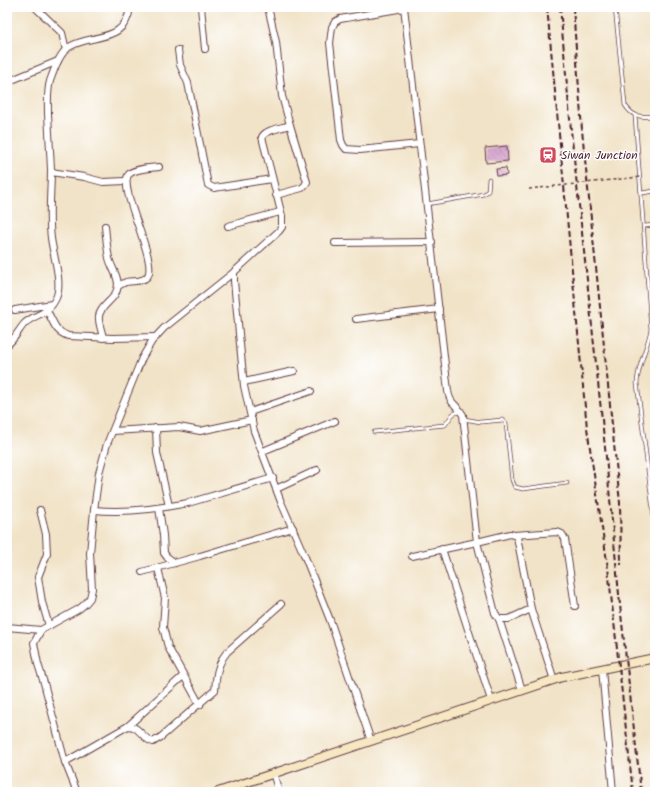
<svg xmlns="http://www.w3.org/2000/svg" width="662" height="799" font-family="Kalam,sans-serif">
<defs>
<pattern id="building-back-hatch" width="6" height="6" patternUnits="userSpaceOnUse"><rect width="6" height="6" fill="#d6a8d0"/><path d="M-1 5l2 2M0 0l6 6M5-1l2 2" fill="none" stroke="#b088a9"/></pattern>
</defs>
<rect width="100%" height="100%" fill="#fff"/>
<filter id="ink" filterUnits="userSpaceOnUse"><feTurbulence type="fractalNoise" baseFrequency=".025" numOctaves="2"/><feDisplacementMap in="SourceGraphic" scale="8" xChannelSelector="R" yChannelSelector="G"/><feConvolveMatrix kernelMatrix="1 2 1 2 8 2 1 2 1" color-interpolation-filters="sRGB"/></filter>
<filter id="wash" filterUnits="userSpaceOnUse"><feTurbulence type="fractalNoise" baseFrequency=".012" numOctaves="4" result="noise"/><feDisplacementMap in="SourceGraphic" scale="16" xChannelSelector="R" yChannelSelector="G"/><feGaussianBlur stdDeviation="0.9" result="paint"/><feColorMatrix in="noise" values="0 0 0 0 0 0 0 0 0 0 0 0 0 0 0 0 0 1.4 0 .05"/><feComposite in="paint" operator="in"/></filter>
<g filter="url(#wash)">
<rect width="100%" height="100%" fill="#f1e3c7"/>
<g id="blocks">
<g fill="url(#building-back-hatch)">
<path d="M507,146L508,161L486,163L485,148Z"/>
<path d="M506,168L507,175L497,176L496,169Z"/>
</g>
</g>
</g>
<g filter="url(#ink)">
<use href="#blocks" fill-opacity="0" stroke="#633c42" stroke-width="1"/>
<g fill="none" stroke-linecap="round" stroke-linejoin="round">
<g stroke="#633c42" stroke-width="4.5">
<g id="lane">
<path d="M615,7L625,105C633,118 641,117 655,116"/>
<path d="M635,115L651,329C648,347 638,364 637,383L655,526"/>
<path d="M642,193L655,191"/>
<path d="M427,204L484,194L488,191L489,179"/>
<path d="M645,226L655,225"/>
<path d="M464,419L481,422L503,420L506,423L512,480L515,487L523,489L567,483"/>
<path d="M374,432L445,425L453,414L461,411"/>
</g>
</g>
<g stroke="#633c42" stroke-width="8">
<g id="street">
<path d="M35,7L62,33L66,50"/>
<path d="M201,7L205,49"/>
<path d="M268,7L276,42L282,96L290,125C282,128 266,129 262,137L282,216V227L279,231L234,272V281L244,386L254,431L281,502L305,557L330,620L371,741"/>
<path d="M404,7L448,391C450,405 457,404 463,415L477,542L412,556"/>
<path d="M404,8L340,19L335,22L332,27L330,43L341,140L343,145L346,149L360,150L419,144"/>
<path d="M178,50L180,65L188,83L208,185L214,188L272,179"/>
<path d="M7,82L58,61"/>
<path d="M51,172L84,177L103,182L126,181"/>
<path d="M276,195L302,188L305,185L307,182L290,125"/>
<path d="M228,226L280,212"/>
<path d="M335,243L432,242"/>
<path d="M118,286C120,285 123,283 126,282C133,280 141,283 147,277C160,263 116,187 129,174C136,168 151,168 159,167"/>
<path d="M15,310L52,304"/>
<path d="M47,311C54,322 54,331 68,336L113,338L156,337"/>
<path d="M356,319L439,309"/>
<path d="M103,338C102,331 98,323 99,316C101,304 117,300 118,285C118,275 111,267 109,258C107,248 106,237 105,226"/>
<path d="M7,345C15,339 18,331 24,324C35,313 48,316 56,298C63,283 53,255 51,238C48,215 51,192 51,169C50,150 49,132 48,114C48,103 47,92 50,81C54,70 59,54 69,47C91,33 126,44 130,7"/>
<path d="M244,382L294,371"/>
<path d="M250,412L311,391"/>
<path d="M156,428L157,453L169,506"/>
<path d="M113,431L179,427L200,431L252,420"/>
<path d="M263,451L335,421"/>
<path d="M276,489L317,470"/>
<path d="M159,508L163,535L164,553L167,557L175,563"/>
<path d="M40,510L46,534L47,554L38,577L42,602L49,626"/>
<path d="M94,510C125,513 157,509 188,503L273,478"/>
<path d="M510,534L514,535L517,537L531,609L509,619H499L495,613L477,542Z"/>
<path d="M514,535L557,532L562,534L565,539L575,606"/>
<path d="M442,549L491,700"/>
<path d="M158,568L165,598L163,627L168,647L200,705"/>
<path d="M142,572L200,556L293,528"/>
<path d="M531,609L554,680"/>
<path d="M499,619L522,690"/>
<path d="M7,627L41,630"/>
<path d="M602,669L613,792"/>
<path d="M128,726L183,676"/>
<path d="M65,762L128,726C140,726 142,739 153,742L161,737L215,690C216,687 215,683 216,680C217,670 221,659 227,652L281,604"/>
<path d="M273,773L279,792"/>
<path d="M77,792L65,762L44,683L38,664L34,643L41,630L79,609L85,604L90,598L92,589L90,553L94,510L99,473L107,444L142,358L152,341L164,328L234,272"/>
</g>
</g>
<g stroke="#633c42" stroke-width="10">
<path id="secondary" d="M218,792L562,677L655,658"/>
</g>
<use href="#lane" stroke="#fff" stroke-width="3"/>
<use href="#street" stroke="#fff" stroke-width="6"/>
<use href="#secondary" stroke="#f7e8c3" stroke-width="8"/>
<g stroke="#4a1f2b" stroke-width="2" stroke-dasharray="6 3" stroke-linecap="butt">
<path d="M547,7L587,428L608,568L633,792"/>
<path d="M560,7L571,130L606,457L620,605L641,792"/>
<path d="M573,7L582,130L620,503L621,565"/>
</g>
<path stroke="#633c42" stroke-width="1.5" stroke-dasharray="3 3" stroke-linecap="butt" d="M529,189L640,177"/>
</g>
</g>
<defs>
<g id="station-square" transform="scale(0.9)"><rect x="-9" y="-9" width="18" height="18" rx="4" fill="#d1495b" stroke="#fff"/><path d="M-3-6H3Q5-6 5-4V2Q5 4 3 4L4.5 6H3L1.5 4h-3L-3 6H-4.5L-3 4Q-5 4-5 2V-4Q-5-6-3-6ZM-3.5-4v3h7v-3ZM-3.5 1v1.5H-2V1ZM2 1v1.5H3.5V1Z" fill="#fff"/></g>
</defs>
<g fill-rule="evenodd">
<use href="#station-square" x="548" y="155"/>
</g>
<g text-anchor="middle" stroke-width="3" stroke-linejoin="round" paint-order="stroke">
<g font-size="12" fill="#4a1f2b" stroke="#fff" text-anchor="start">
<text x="561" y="159">Siwan Junction</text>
</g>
</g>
<rect width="662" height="799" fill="none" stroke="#fff" stroke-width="24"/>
</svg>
